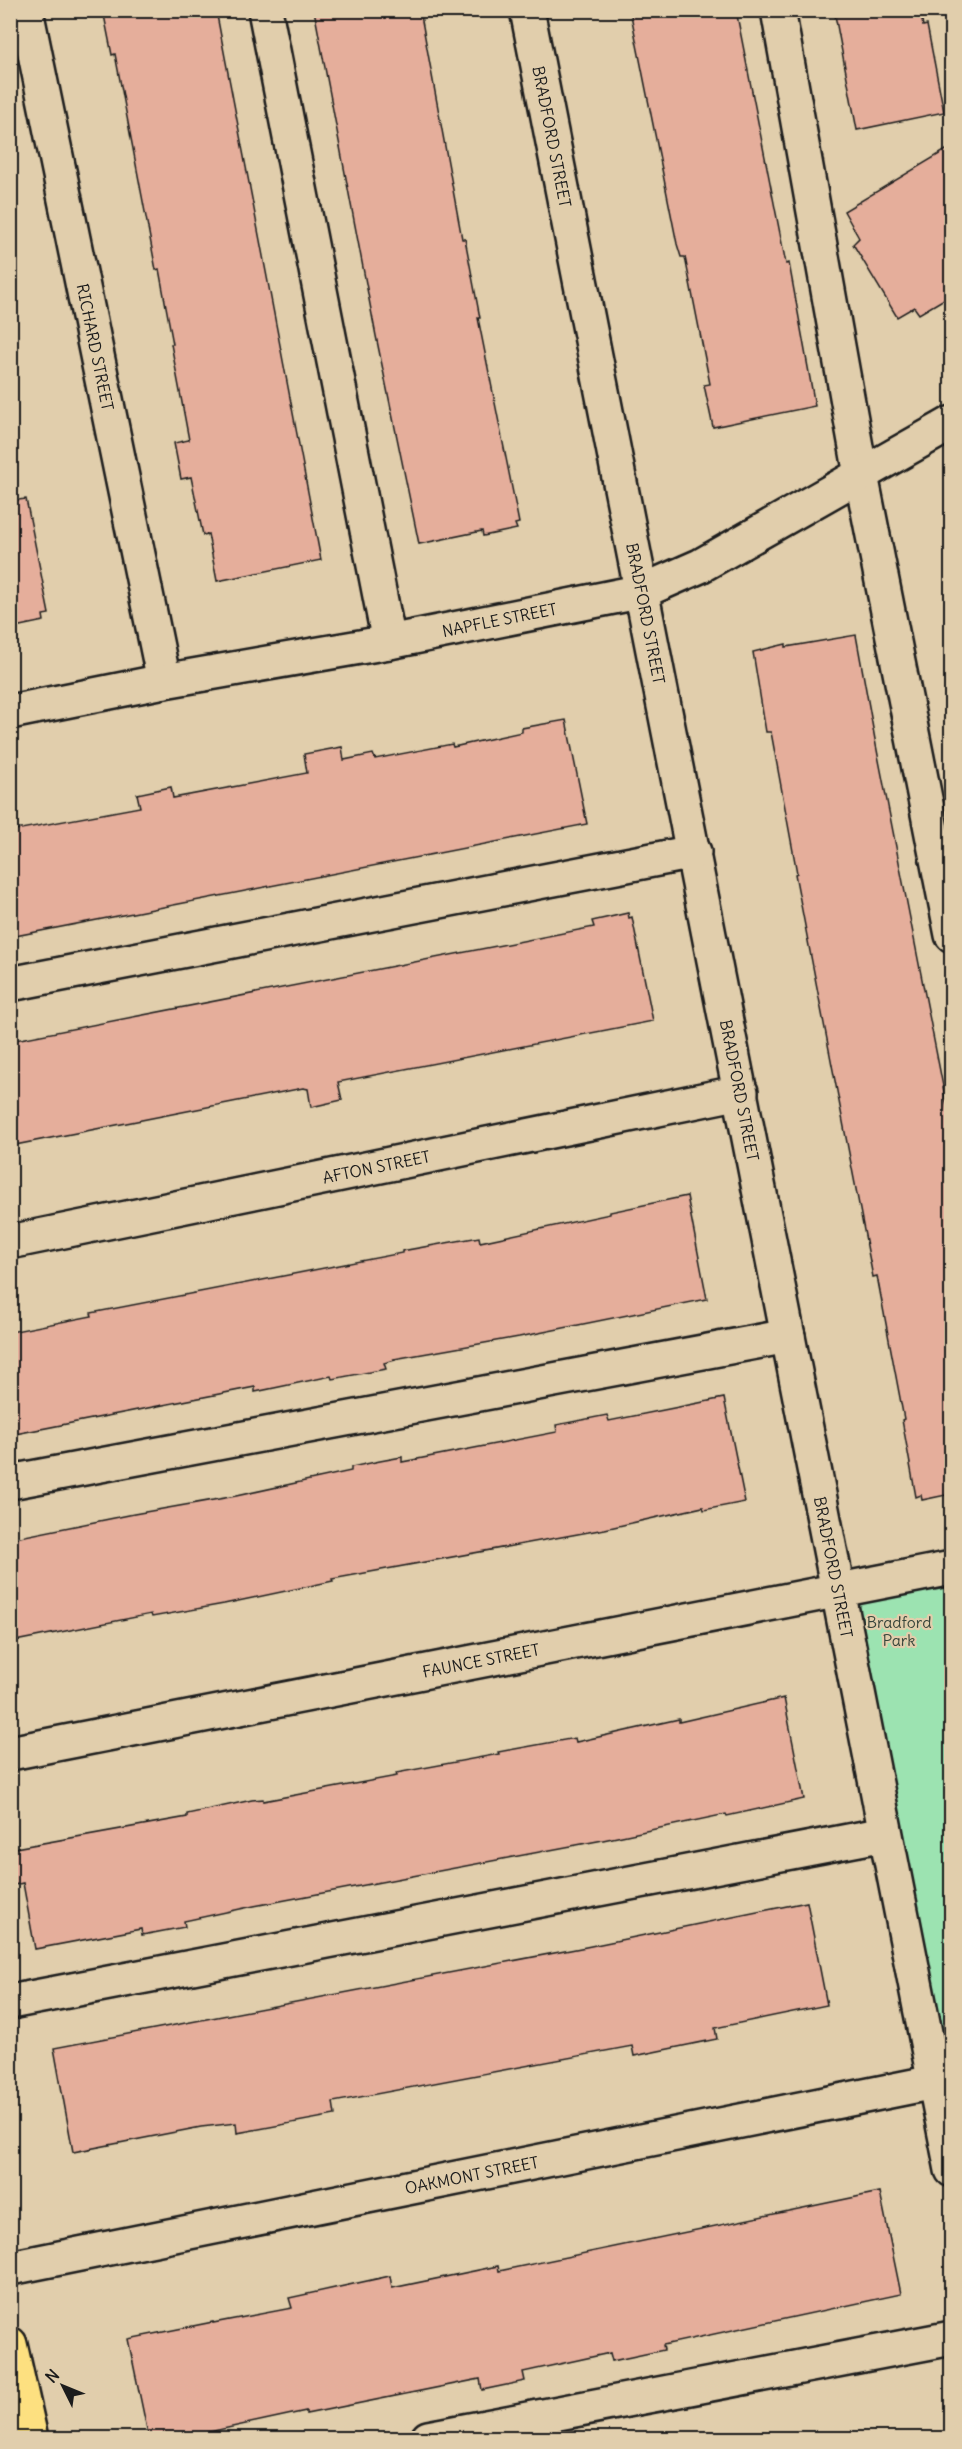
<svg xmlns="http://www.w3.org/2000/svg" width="962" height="2449" font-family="Delius,sans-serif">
<rect width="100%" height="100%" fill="#e1ceac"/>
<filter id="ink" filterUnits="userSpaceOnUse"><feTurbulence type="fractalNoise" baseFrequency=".0167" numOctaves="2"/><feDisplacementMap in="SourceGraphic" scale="12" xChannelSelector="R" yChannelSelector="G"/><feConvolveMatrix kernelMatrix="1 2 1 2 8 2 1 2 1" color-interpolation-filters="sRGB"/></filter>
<g filter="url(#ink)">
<path fill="#9ce3b1" stroke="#5c8066" stroke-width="1.5" d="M951,1568V2170L838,1591Z"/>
<g fill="#e5ae9b" stroke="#1c1c1c" stroke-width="1.5">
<path d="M103,10H216L321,560L217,581L208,534L203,535L191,477L181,479L174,443L189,440L171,344H173L159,269L156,270L115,54L112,55Z"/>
<path d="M314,10H420L462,239H465L480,318H478L519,523L515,524L517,529L483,536L482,531L419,544L376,336Z"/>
<path d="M630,10H736L786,264L789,263L815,406L713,427L704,385L710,384L685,257H681L677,244Z"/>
<path d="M834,10H920L923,26L927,25L944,112L857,130Z"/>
<path d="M951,147V295L919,314L914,307L897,317L853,244L859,238L844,211Z"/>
<path d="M26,499L49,614L43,615L44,621L10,628V501Z"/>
<path d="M856,635L876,745L951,1127V1494L922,1500L921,1495L916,1497L902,1420L904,1419L877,1276L873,1277L795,874L797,873L771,732H766L753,652L786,644V647Z"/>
<path d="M566,720L587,824L10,937V831L140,807L137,794L171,787L173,798L307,773L304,754L342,747L344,760L373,754L375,759L452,744L453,747L522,732V728Z"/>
<path d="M628,913L629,918L632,917L653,1021L338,1082L342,1100L311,1107L308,1089L303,1088L10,1146V1041L594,927L592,921Z"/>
<path d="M687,1196L707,1299L519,1337L394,1359L395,1360L384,1363L386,1369L332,1379L331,1376L255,1392V1387L10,1435V1332L92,1316L91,1313L402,1253V1251L479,1237L480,1242L610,1214V1212Z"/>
<path d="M724,1398L745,1502L704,1510L703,1507L605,1529L332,1579L333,1581L224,1604L152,1617L151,1614L10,1642V1539L134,1514L236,1496L351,1471V1467L380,1461L402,1457V1462L557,1432L556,1425L607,1415L609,1421Z"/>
<path d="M784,1698L804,1799L727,1816L726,1814L603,1840L254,1906L184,1921L185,1927L142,1935L141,1929L35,1949L23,1883L10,1886V1849L187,1817V1814L252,1800L263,1799V1801L397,1776L396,1773L499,1754L498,1752L575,1738L576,1742L679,1719V1722Z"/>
<path d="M807,1902L827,2005L715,2028L717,2039L634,2056L632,2046L333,2102L335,2115L237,2133L236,2123L201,2127L73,2152L54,2048L586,1947Z"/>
<path d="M880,2192L901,2294L663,2345L664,2350L612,2361L610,2353L523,2372L525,2381L482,2390L480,2379L306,2414V2411L177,2439H149L128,2339L213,2322V2323L292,2308L289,2298L390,2276L392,2288L498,2266L499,2271Z"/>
</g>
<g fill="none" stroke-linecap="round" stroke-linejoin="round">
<g stroke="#1c1c1c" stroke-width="38">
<g id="minor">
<path id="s1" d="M26,10L164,681"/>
<path d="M265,10L389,642"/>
<path id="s2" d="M527,10L952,2170"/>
<path d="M778,10L861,475L952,935"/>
<path id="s3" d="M10,712L164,681L389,642L643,591L700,566L952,423"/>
<path d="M10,984L694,852"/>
<path id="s4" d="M10,1242L741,1092"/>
<path d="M10,1482L788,1336"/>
<path id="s5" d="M10,1753L952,1568"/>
<path d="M10,2002L885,1834"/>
<path id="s6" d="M10,2268L934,2082"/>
<path d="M428,2438L952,2338"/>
</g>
</g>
<g stroke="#1c1c1c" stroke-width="38">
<path id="major" d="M10,2344L31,2438"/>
</g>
<use href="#minor" stroke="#e1ceac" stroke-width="33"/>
<use href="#major" stroke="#fde080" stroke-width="33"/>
</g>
</g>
<g text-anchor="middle" stroke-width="4.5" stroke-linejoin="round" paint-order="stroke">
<g font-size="16" fill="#1c1c1c" stroke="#e1ceac">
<text dy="6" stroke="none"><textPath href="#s2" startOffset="129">BRADFORD STREET</textPath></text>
<text dy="6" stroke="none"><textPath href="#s1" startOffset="344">RICHARD STREET</textPath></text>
<text dy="6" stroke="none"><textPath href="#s2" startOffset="615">BRADFORD STREET</textPath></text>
<text dy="6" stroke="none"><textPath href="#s3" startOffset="498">NAPFLE STREET</textPath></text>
<text dy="6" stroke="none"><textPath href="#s2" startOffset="1101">BRADFORD STREET</textPath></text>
<text dy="6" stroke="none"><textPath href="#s4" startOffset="374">AFTON STREET</textPath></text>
<text dy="6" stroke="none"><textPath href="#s2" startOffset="1587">BRADFORD STREET</textPath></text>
<text dy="6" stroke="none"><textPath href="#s5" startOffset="480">FAUNCE STREET</textPath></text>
<text dy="6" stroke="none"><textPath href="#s6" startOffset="471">OAKMONT STREET</textPath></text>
</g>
<g font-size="16" fill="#36443a" stroke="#e1ceac">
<text x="899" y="1628">Bradford<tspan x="899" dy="18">Park</tspan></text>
</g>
</g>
<rect width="962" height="2449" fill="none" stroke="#e1ceac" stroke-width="36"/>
<rect x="18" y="18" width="926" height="2413" fill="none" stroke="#1c1c1c" stroke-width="2" filter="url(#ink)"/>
<g transform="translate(63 2386) rotate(313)" stroke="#e1ceac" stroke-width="4.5" paint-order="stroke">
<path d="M0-4.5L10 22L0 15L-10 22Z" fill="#1c1c1c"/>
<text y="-9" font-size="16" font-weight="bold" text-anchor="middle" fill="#1c1c1c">N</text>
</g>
</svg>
